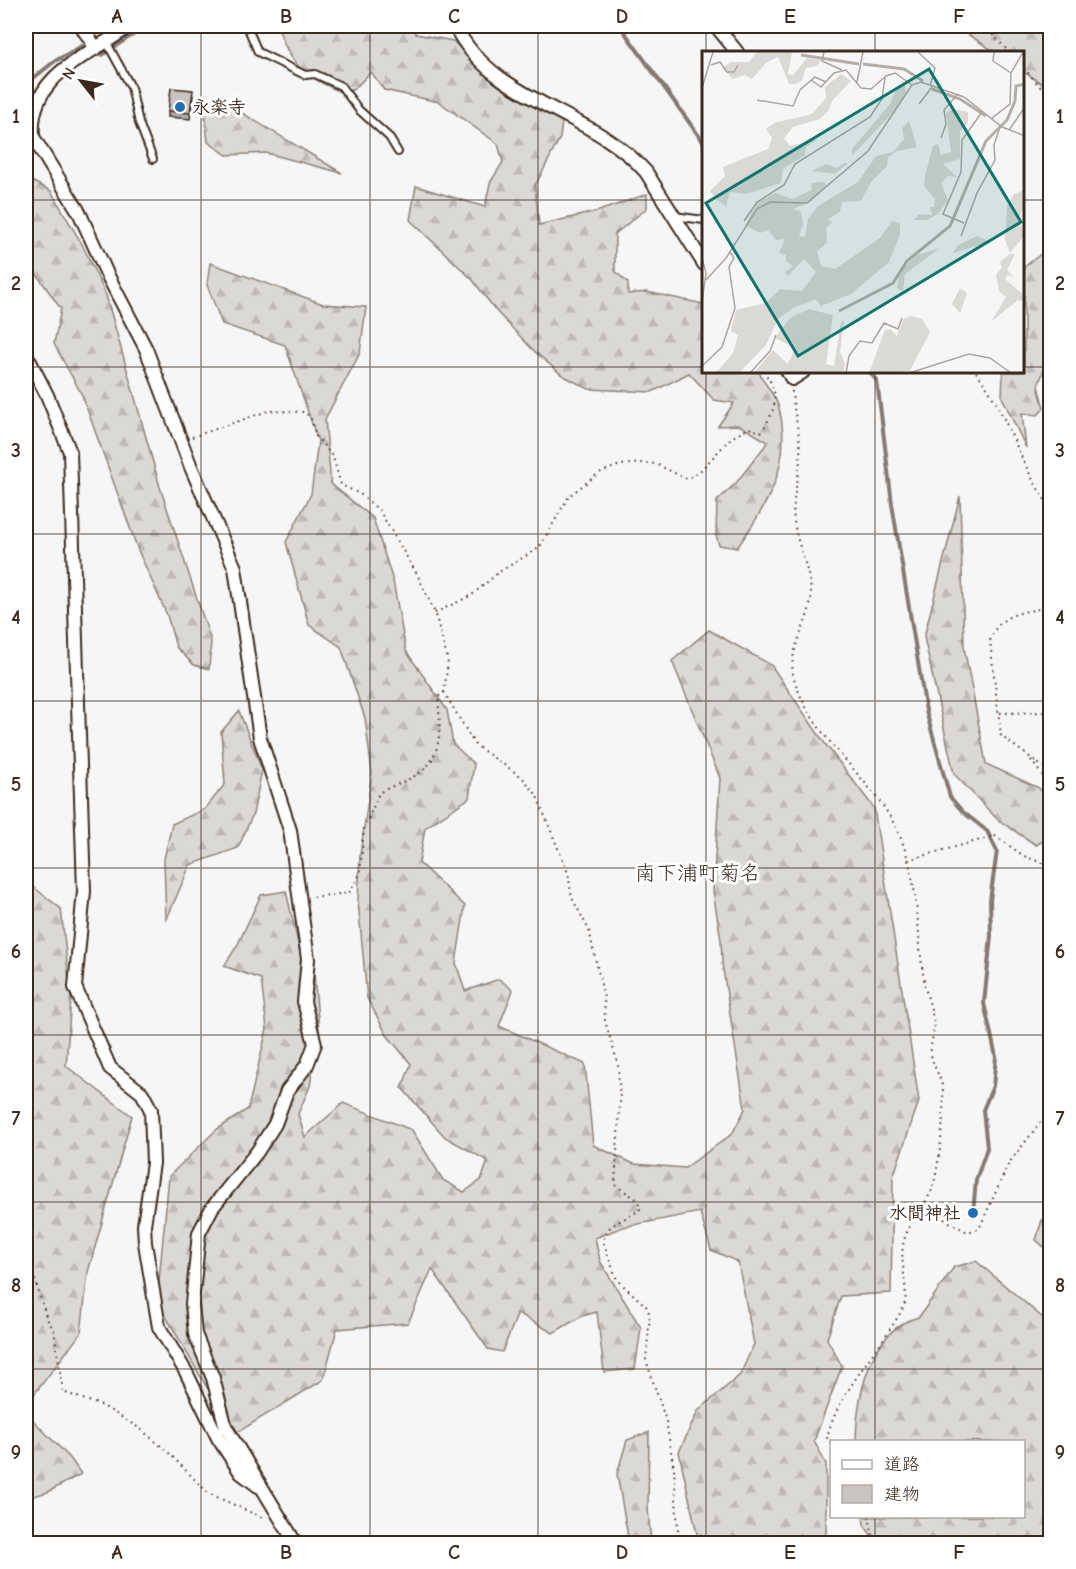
<svg xmlns="http://www.w3.org/2000/svg" width="1076" height="1569" font-family="'Comic Neue','Klee One',sans-serif">
<defs>
<pattern id="forest-firs" width="22" height="20" patternUnits="userSpaceOnUse" patternTransform="scale(1.5)"><rect width="22" height="20" fill="#dbd9d6"/><path d="M5 1l3.5 6h-7zM16 11l3.5 6h-7z" fill="#bdbab7"/></pattern>
</defs>
<rect width="100%" height="100%" fill="#f7f6f6"/>
<filter id="ink" filterUnits="userSpaceOnUse"><feTurbulence type="fractalNoise" baseFrequency=".0167" numOctaves="2"/><feDisplacementMap in="SourceGraphic" scale="12" xChannelSelector="R" yChannelSelector="G"/><feConvolveMatrix kernelMatrix="1 2 1 2 8 2 1 2 1" color-interpolation-filters="sRGB"/></filter>
<g filter="url(#ink)">
<g fill="url(#forest-firs)" stroke="#8b827a" stroke-width="1.5">
<path d="M278,26H412L416,34L453,41L496,84L562,122L560,138L535,186L539,225L599,211L647,194V208L615,234V271L628,283V294L647,292L704,304V372H759C764,384 776,396 779,408C793,464 768,503 737,548L719,545L716,535L717,501L736,483L768,442L739,425L718,426L734,403L714,400L689,373L652,392L589,389L562,375L534,351L496,311L472,279L410,220L416,186L485,207L490,183L503,162L498,144L439,102L384,90L371,72L354,89L342,93C304,75 290,67 278,26Z"/>
<path d="M955,26H1050V89L1024,72V52H995Z"/>
<path d="M217,98L342,173L266,153L227,155L208,142L204,106Z"/>
<path d="M26,178L51,191L82,244L106,295L160,487L211,641L209,669L194,665L176,647L167,615L138,550L82,395L54,344L61,309L26,259Z"/>
<path d="M1050,247V353L1038,386L1044,408L1038,415L1022,413L1026,448L1002,397L1003,372H1024V267Z"/>
<path d="M210,263L323,304L366,307L360,353L325,419L331,484L373,518L393,581L406,651L447,710L453,744L474,764L469,798L425,828L419,863L465,906L456,963L465,991L499,979L513,990L499,1026L585,1064L593,1145L634,1164L685,1168L732,1134L745,1109L722,963L721,940L713,891L720,778L672,661L709,630L771,665L823,741L874,808L919,1101L893,1177L891,1293L841,1296L827,1339L842,1366L814,1441L826,1464V1543H699L679,1452L698,1411L740,1375L754,1344L738,1262L711,1250L700,1212L623,1227L595,1238L600,1261L641,1328L635,1369L604,1372L597,1312L582,1316L553,1333L518,1313L502,1352L488,1349L432,1269L408,1323L337,1329L323,1380L238,1432L206,1386L157,1301L169,1176L216,1130L248,1109L267,1029L261,979L224,966L237,946L261,895L286,891L301,956L314,974L319,1030L310,1086L298,1114L305,1137L343,1103L412,1130L443,1180L464,1192L481,1180L488,1161L445,1137L402,1088L411,1064L387,1035L367,998L358,901L360,855L372,773L365,718L341,647L309,625L286,542L311,494L318,441L285,345L222,324L207,285Z"/>
<path d="M960,496L964,647L986,764L1039,788L1050,802V837L1036,845L998,820L954,774L924,637Z"/>
<path d="M239,711L262,770L253,814L238,848L190,865L166,921L164,859L172,824L205,809L225,784L221,732Z"/>
<path d="M26,881L61,909L71,999L66,1066L132,1116L88,1272L81,1333L26,1405Z"/>
<path d="M1042,1220L1050,1226V1252L1036,1240Z"/>
<path d="M976,1261L1050,1324V1543H877L864,1525L863,1517L1024,1516V1442L856,1441C857,1397 869,1329 919,1317L954,1267Z"/>
<path d="M26,1413L70,1458L81,1474L48,1492L26,1498Z"/>
<path d="M649,1432L648,1508L651,1543H629L617,1474L627,1440Z"/>
</g>
<g fill="none" stroke-linecap="round" stroke-linejoin="round">
<g stroke="#847972" stroke-width="4">
<path d="M620,26L704,143"/>
<path d="M102,55L146,26"/>
<path d="M26,84L55,61L82,46"/>
<path d="M870,372L877,381L892,504L926,711L950,797L963,812L987,831L997,851L990,900L991,936L984,1003L996,1057L993,1086L983,1110L987,1148L976,1180L973,1213"/>
</g>
<g stroke="#3b2a1e" stroke-width="10">
<g id="service">
<path d="M247,26L258,52L305,75L315,74L341,86L359,110L389,137L398,152"/>
<path d="M107,43L131,87L139,123L153,159"/>
<path d="M674,216L704,220"/>
</g>
</g>
<g stroke="#3b2a1e" stroke-width="16">
<g id="minor">
<path d="M81,26L96,48"/>
<path d="M455,26C493,103 592,110 646,172L704,264"/>
<path d="M716,26L737,52"/>
<path d="M33,137L79,212L108,276L146,349L191,467L235,568L260,738L290,830L308,959L304,1002L315,1044L307,1065L287,1091L275,1124L257,1152L212,1208L199,1233L192,1304L195,1334L213,1378L226,1428L296,1544"/>
<path d="M26,143L33,137C28,73 88,58 129,26"/>
<path d="M26,354L47,395L70,452L84,891L75,987L110,1068L142,1093L151,1110L153,1163L144,1225L145,1243L159,1327L186,1372L218,1438L241,1473L258,1486"/>
<path d="M788,372L792,379L803,372"/>
</g>
</g>
<g stroke="#3b2a1e" stroke-width="2" stroke-dasharray="1.5 4.5" stroke-linecap="butt">
<path d="M984,26L1009,52"/>
<path d="M1024,68L1050,98"/>
<path d="M976,372C1008,413 1019,465 1050,507"/>
<path d="M792,391C793,410 799,428 800,447C802,472 791,495 794,520C796,544 812,574 811,597C810,624 786,651 794,678C810,735 865,772 893,822C920,871 916,928 924,981C926,996 933,1011 934,1025C934,1035 930,1044 931,1054C933,1067 942,1078 943,1091C945,1113 939,1172 931,1192C923,1208 908,1224 904,1241C898,1260 911,1294 903,1308C883,1345 834,1398 827,1439L832,1445"/>
<path d="M192,437L268,411L304,412L311,418L316,436L333,457L341,485L360,494L379,510L418,576L435,613L448,661L444,692L438,697C440,722 444,754 421,772C409,781 392,785 379,793L364,829L360,874L349,893L312,897"/>
<path d="M1050,607C1025,612 998,612 990,641L1001,736L1050,772"/>
<path d="M435,613L472,595L499,572L539,548L569,496L599,473L620,465L642,463L656,464L687,479L698,473L731,438L749,428L761,432C776,410 781,394 764,372"/>
<path d="M444,692L475,745L522,777L536,794L568,873L572,898L589,930L604,998L605,1021L618,1064L620,1101L615,1185L638,1200L640,1210L611,1226L605,1234L603,1242L617,1280L646,1306L650,1315L646,1360L666,1421L674,1469L679,1544"/>
<path d="M1000,713L1050,712"/>
<path d="M1031,760L1050,786"/>
<path d="M908,860L995,836L1024,856L1050,866"/>
<path d="M923,1207L967,1232L979,1229L1009,1163L1050,1110"/>
<path d="M26,1251L47,1319L54,1330L63,1392L103,1406L139,1428L167,1451L208,1493L265,1519"/>
<path d="M869,1516L874,1544"/>
</g>
<use href="#service" stroke="#fff" stroke-width="6"/>
<use href="#minor" stroke="#fff" stroke-width="12"/>
</g>
<path fill="#ada8a6" stroke="#3b2a1e" stroke-width="1.5" d="M193,96L190,119L168,117V111Z"/>
<path fill="#c9c3c1" stroke="#3b2a1e" stroke-width="1.5" d="M171,88L193,90L190,113L168,111Z"/>
</g>
<path fill="none" stroke="#3b2a1e" stroke-width="1.5" stroke-opacity="0.55" d="M201,26V1544M370,26V1544M538,26V1544M706,26V52M875,26V52M26,200H704M1024,200H1050M26,367H704M1024,367H1050M706,372V1544M875,372V1442M26,534H1050M26,701H1050M26,868H1050M26,1035H1050M26,1202H1050M26,1369H1050M875,1516V1544"/>
<g fill="#1f6fb2" stroke="#fff" stroke-width="2">
<circle cx="180" cy="107" r="6"/>
<circle cx="973" cy="1213" r="6"/>
</g>
<g text-anchor="middle" stroke-width="6" stroke-linejoin="round" paint-order="stroke">
<g font-size="18" font-weight="bold" fill="#3b2a1e" stroke="#fff" text-anchor="start">
<text x="192" y="113">永楽寺</text>
<text x="961" y="1219" text-anchor="end">水間神社</text>
</g>
<g font-size="21" fill="#3b2a1e" stroke="#fff">
<text x="698" y="880">南下浦町菊名</text>
</g>
</g>
<g transform="translate(702 51)">
<rect width="322" height="322" fill="#f7f6f6"/>
<path d="M55,1H90L86,23L91,24L105,7L119,9L115,15L104,17L100,30L94,33H87L76,6L65,11L50,28L43,24L31,28L20,17L29,11H47ZM139,23L149,30L130,50L127,59L118,68L91,76L82,87L88,95L116,88L104,96L103,104L81,118L79,132L44,143L28,141L24,155L14,148L8,140L23,125L21,116L66,98L70,87L64,78L72,72L110,63L124,47L123,36ZM203,33L204,41L194,58L150,105V98L188,53L194,39ZM251,58L266,61V72L258,80V108L241,113L255,126L246,125L239,132L246,149L236,163L225,169H212L217,163L230,164L228,156H232L233,148L222,135L223,124L231,95L236,93L239,104L249,101L244,62ZM207,70L215,96L195,100L186,106L185,115L169,131L159,150L140,151L138,161L126,168L130,172L124,177L125,192L115,200L119,215L133,218L178,187L190,170L198,172V184L187,211L149,243L119,255L114,248L91,257L76,268L64,294L37,322H14L31,302L36,284L29,280L34,259L64,252L78,238L100,240L114,221L102,208L86,225L83,221L91,215L84,210V204L77,202L83,188L74,189L66,179L58,182L43,174L55,151L74,142L90,148L110,139L109,132L122,131L125,135L108,151L91,158L99,161L101,173L97,185L103,186L106,168L116,155L156,131L174,105L191,101L202,88L200,77ZM142,112H146L133,123L110,120L124,113L135,117ZM322,139V156L317,166L322,185L308,202L303,189L305,155L312,143ZM275,185L289,191L251,202L256,194ZM238,197L203,223L201,241L195,237L198,220L215,204ZM307,203H313L305,219L312,226L305,224L303,228L322,244V259L321,250L316,249L289,271L304,246L297,240L294,224L300,216L298,211ZM258,237L265,242L258,262L250,253ZM107,258L131,264L124,313L132,315L139,271L142,270L138,300L143,313L141,322H52L71,299L86,313L93,297L73,287L88,267ZM209,265L220,268L228,281L208,320L167,322L183,279L188,278L195,285L201,268Z" fill="#dbd9d6"/>
<path fill="none" stroke="#b4aeaa" stroke-width="3" d="M99,4L157,13M161,13L202,18L221,30M230,38L258,48L284,65M137,260L191,232L205,210L248,175L284,90L305,69L313,50L314,35L323,33"/>
<path fill="none" stroke="#aca4a0" stroke-width="1.5" d="M122,1L120,10L140,19M216,1L233,17L228,35M292,1L291,10L309,22M9,14L18,11L25,21H32L36,14M109,29L119,36L132,22L144,19L159,37L169,38L184,25L193,22L210,34L219,31L262,46L300,76L323,85M155,31L161,1M0,37L11,1M55,49L91,55L98,39L113,26L124,31M217,53L230,36M290,67L308,53L309,22L321,1M307,79L323,56M239,87L244,73L242,59L255,44M42,170L55,151L82,134L93,113L168,66L180,48L183,27M262,172L241,163L259,121L260,89L280,61M259,185L275,142L293,109L292,94L298,76M0,207L4,222L0,251M4,229L24,207L55,158L68,151L105,152L166,100L210,34M0,315L20,296L33,257L27,216L32,207L28,201M48,322L68,300L74,284M144,322L147,305L158,290L170,292L182,272L196,278L200,267M207,322L267,303L288,307L309,322"/>
<path fill="#0f766e" fill-opacity="0.15" stroke="#0f766e" stroke-width="3" d="M227,18L319,171L96,305L4,152Z"/>
<rect width="322" height="322" fill="none" stroke="#3b2a1e" stroke-width="3"/>
</g>
<rect width="1076" height="1569" fill="none" stroke="#fff" stroke-width="66"/>
<rect x="830" y="1440" width="195" height="78" fill="#ffffff" stroke="#b1aaa5" stroke-width="1.5"/>
<rect x="842" y="1460" width="30" height="9" fill="#ffffff" stroke="#b1aaa5" stroke-width="1.5"/>
<text x="884" y="1470" font-size="18" fill="#3b2a1e">道路</text>
<rect x="842" y="1485" width="30" height="18" fill="#c9c3c1" stroke="#b1aaa5" stroke-width="1.5"/>
<text x="884" y="1500" font-size="18" fill="#3b2a1e">建物</text>
<g transform="translate(81 81) rotate(301)" stroke="#ffffff" stroke-width="4.5" paint-order="stroke">
<path d="M0-4.5L10 22L0 15L-10 22Z" fill="#3b2a1e"/>
<text y="-9" font-size="16" font-weight="bold" text-anchor="middle" fill="#3b2a1e">N</text>
</g>
<rect x="33" y="33" width="1010" height="1503" fill="none" stroke="#3b2a1e" stroke-width="2"/>
<g font-size="20" text-anchor="middle" font-weight="bold" fill="#3b2a1e">
<text x="117" y="23">A</text>
<text x="286" y="23">B</text>
<text x="454" y="23">C</text>
<text x="622" y="23">D</text>
<text x="790" y="23">E</text>
<text x="959" y="23">F</text>
<text x="16" y="123">1</text>
<text x="1060" y="123">1</text>
<text x="16" y="290">2</text>
<text x="1060" y="290">2</text>
<text x="16" y="457">3</text>
<text x="1060" y="457">3</text>
<text x="16" y="624">4</text>
<text x="1060" y="624">4</text>
<text x="16" y="791">5</text>
<text x="1060" y="791">5</text>
<text x="16" y="958">6</text>
<text x="1060" y="958">6</text>
<text x="16" y="1125">7</text>
<text x="1060" y="1125">7</text>
<text x="16" y="1292">8</text>
<text x="1060" y="1292">8</text>
<text x="16" y="1459">9</text>
<text x="1060" y="1459">9</text>
<text x="117" y="1559">A</text>
<text x="286" y="1559">B</text>
<text x="454" y="1559">C</text>
<text x="622" y="1559">D</text>
<text x="790" y="1559">E</text>
<text x="959" y="1559">F</text>
</g>
</svg>
